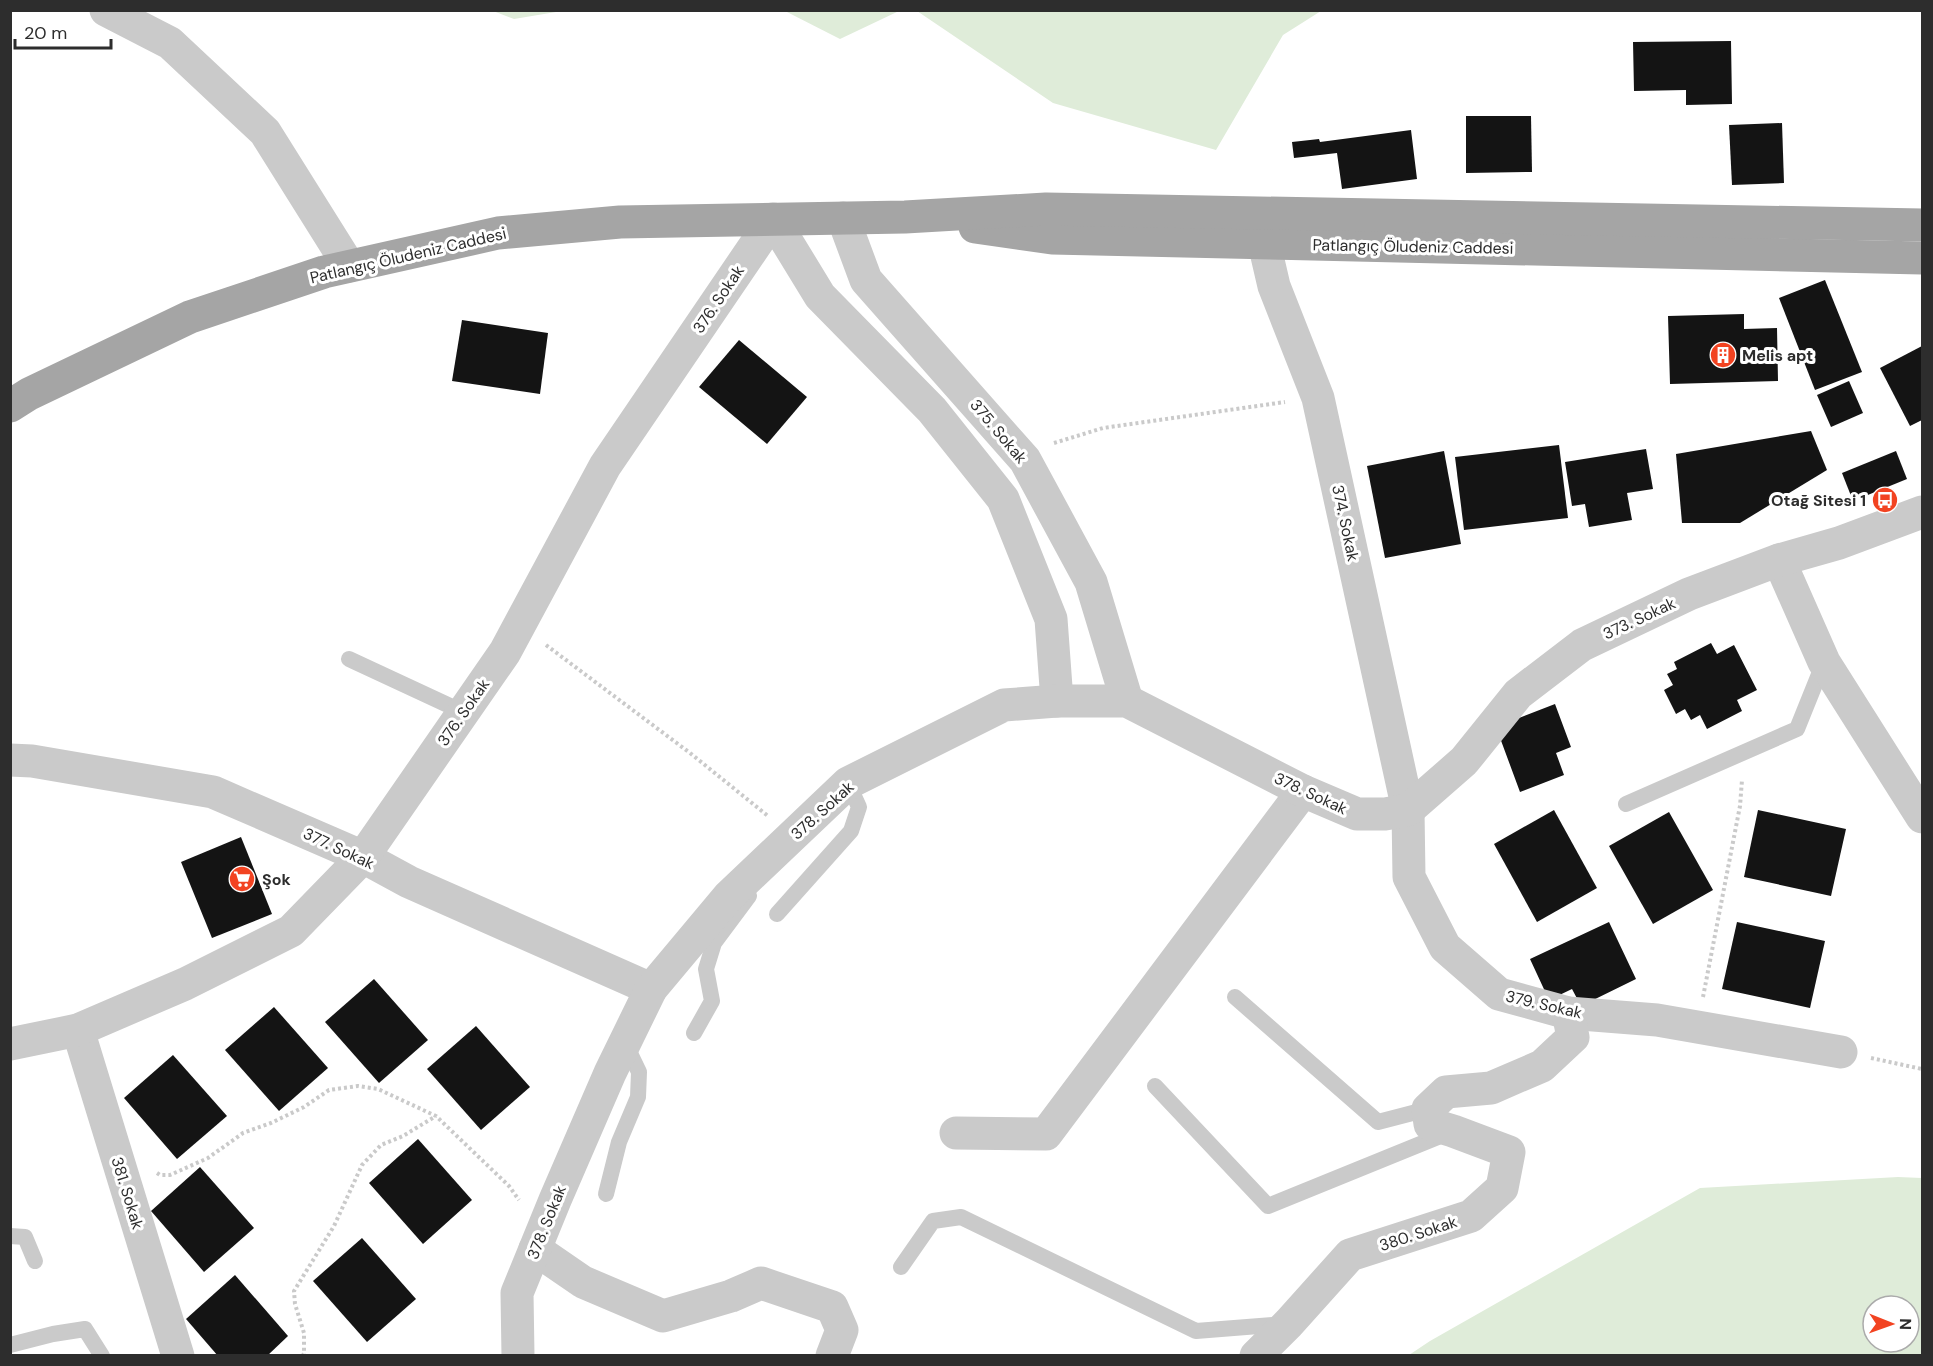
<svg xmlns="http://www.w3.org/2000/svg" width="1933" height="1366" font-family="'DM Sans',sans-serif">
<rect width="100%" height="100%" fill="#fff"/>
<g fill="#dfecd9" fill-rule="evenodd">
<path d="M493,11H562L514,19Z"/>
<path d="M785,11H899L840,39Z"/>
<path d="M917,11H1321L1283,35L1216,150L1053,103Z"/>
<path d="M1898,1177L1922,1178V1355H1409L1430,1341L1700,1188ZM1873,1306H1909V1342H1873Z"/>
</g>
<g fill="#141414">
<path d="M1731,41L1732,104L1686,105V90L1634,91L1633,42Z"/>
<path d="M1466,116H1531L1532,172L1466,173Z"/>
<path d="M1782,123L1784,183L1732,185L1729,125Z"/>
<path d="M1411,130L1417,179L1342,189L1337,153L1294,158L1292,142L1319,139L1320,142Z"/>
<path d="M1825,280L1862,372L1815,390L1779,298Z"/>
<path d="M1744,314V329L1777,328L1778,381L1670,384L1668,316Z"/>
<path d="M462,320L548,333L540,394L452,381Z"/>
<path d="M739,340L807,397L767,444L699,387Z"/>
<path d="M1922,346V420L1910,426L1880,368Z"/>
<path d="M1849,381L1863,413L1831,427L1817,395Z"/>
<path d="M1811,431L1827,470L1740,523H1682L1676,454Z"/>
<path d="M1559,445L1568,518L1464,530L1455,457Z"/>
<path d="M1646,449L1653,489L1627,493L1632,520L1589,527L1585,504L1572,506L1565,462Z"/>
<path d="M1444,451L1461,544L1385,558L1367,466Z"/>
<path d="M1896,451L1907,479L1853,501L1842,473Z"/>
<path d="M1711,643L1717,654L1734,645L1757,690L1737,700L1742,711L1707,729L1700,715L1691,720L1685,709L1676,714L1664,690L1673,685L1667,674L1677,669L1674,662Z"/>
<path d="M1555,704L1571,747L1556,753L1564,775L1520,792L1496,727Z"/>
<path d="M1554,810L1597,888L1537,922L1494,844Z"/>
<path d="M1758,810L1846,829L1831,896L1744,877Z"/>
<path d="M1669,812L1713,890L1653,924L1609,846Z"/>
<path d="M241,837L272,914L212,938L181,862Z"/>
<path d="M1609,922L1636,979L1581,1006L1572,989L1549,1000L1530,959Z"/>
<path d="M1737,922L1825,941L1810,1008L1722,989Z"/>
<path d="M374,979L428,1040L379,1083L325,1022Z"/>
<path d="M274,1007L328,1068L279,1111L225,1050Z"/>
<path d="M476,1026L530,1087L481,1130L427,1069Z"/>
<path d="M173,1055L227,1116L177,1159L124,1098Z"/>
<path d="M418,1139L472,1200L423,1244L369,1183Z"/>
<path d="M200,1167L254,1228L204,1272L151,1211Z"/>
<path d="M362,1238L416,1299L367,1342L313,1281Z"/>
<path d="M235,1275L288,1336L267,1356H218L186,1319Z"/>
</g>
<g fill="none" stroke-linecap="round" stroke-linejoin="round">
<g stroke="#cacaca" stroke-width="4" stroke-dasharray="3 3" stroke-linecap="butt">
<path d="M1054,443L1103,428L1285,402"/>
<path d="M546,645L690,753L768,816"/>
<path d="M1703,997L1740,806L1742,780"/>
<path d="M1871,1058L1922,1069"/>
<path d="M157,1173L160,1175H170L208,1158L243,1133L271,1123L304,1107L329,1090L358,1086L378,1089L436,1116L509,1186L519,1200"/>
<path d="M302,1356L304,1354V1333L295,1304L294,1291L334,1226L362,1165L381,1145L403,1136L436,1116"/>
</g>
<g stroke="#cacaca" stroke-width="16">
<path d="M349,659L463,712"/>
<path d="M1626,804L1797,729L1824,662"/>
<path d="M777,914L851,831L859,807L848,783"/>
<path d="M1235,997L1378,1122L1428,1109"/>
<path d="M694,1033L712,1001L706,969L714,943L749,896"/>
<path d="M1155,1086L1268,1206L1450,1132"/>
<path d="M606,1194L619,1142L638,1097L639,1072L625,1043"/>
<path d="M10,1236L25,1237L35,1261"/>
<path d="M901,1267L933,1221L961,1217L1196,1331L1285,1324"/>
<path d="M10,1345L53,1334L85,1329L102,1356"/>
</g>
<g stroke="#cacaca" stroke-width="33">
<path d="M106,10L170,43L265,132L349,266"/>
<path d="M843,218L866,280L1025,460L1091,582L1127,701"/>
<path d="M1264,243L1274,286L1318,398L1408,810L1409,877L1445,947L1499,994L1568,1013L1657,1020L1841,1052"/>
<path d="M1779,560L1824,662L1922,817"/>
<path d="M10,760L32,761L213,792L363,857L409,882L651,989"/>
<path d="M78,1030L178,1356"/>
<path d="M10,1044L78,1030L185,984L291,931L363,857L505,652L605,466L773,219L820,296L932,410L1003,499L1051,619L1057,701"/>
<path d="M956,1133L1046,1134L1303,791"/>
<path d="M535,1249L583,1282L663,1316L731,1296L761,1283L832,1307L842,1330L832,1356"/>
<path d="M518,1356L517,1293L555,1200L610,1073L651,989L728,897L848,783L1004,705L1057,701H1127L1303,791L1357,814H1385L1408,810L1464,761L1518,694L1582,645L1689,594L1779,560L1839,543L1922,512"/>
<path d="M1256,1356L1289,1323L1350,1255L1471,1216L1502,1188L1509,1152L1453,1131L1430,1124L1428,1109L1446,1092L1491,1088L1542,1066L1573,1037L1568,1013"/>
</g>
<g stroke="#a5a5a5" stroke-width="33">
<path d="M975,227L1052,238L1922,258"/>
<path d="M10,406L29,394L190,317L324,272L498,233L620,222L905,217L1046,209L1922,225"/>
</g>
</g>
<defs>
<g id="building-disc" transform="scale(1.35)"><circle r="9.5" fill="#f24321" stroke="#fff"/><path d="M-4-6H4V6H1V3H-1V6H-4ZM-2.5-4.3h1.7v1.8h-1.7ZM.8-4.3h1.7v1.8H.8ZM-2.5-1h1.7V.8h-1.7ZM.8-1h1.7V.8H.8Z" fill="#fff"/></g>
<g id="bus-disc" transform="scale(1.35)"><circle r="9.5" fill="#f24321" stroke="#fff"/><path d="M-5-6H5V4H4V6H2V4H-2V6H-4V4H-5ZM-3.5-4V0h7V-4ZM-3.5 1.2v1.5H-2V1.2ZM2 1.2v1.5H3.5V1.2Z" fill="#fff"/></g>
<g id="supermarket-disc" transform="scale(1.35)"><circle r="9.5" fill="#f24321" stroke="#fff"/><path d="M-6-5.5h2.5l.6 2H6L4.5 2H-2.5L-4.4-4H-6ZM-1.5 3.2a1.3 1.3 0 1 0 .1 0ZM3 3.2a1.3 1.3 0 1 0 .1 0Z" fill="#fff"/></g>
</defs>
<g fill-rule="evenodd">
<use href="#building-disc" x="1723" y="355"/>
<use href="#bus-disc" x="1885" y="500"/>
<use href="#supermarket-disc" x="242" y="879"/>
</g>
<g text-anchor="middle" stroke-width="6" stroke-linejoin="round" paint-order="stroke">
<g font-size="16" fill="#2d2d2d" stroke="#fff">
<text transform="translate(1413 246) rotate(1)" y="6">Patlangıç Öludeniz Caddesi</text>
<text transform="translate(408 255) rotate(-13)" y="6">Patlangıç Öludeniz Caddesi</text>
<text transform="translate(718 299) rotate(-56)" y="6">376. Sokak</text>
<text transform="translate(999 431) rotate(50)" y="6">375. Sokak</text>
<text transform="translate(1346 523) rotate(78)" y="6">374. Sokak</text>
<text transform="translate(1639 618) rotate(-25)" y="6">373. Sokak</text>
<text transform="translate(463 712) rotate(-55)" y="6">376. Sokak</text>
<text transform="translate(1311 793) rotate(25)" y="6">378. Sokak</text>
<text transform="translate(822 810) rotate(-42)" y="6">378. Sokak</text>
<text transform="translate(339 848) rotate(25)" y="6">377. Sokak</text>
<text transform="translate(1544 1004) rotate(13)" y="6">379. Sokak</text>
<text transform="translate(128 1193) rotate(73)" y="6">381. Sokak</text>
<text transform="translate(546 1222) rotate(-68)" y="6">378. Sokak</text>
<text transform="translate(1418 1233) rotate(-18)" y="6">380. Sokak</text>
</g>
<g font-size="16" font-weight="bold" fill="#2d2d2d" stroke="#fff" text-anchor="start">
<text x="1742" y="361">Melis apt</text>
<text x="1866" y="506" text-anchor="end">Otağ Sitesi 1</text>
<text x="262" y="885">Şok</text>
</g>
</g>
<rect width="1933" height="1366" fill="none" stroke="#2d2d2d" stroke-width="24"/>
<g transform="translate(1891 1324) rotate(91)"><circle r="28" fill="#ffffff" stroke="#ababab" stroke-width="1.5"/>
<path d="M0-4.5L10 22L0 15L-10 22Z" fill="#f24321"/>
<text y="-9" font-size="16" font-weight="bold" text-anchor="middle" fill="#2d2d2d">N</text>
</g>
<path d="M15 39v9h96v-9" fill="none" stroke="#2d2d2d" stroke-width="3"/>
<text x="24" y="39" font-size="18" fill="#2d2d2d" stroke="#ffffff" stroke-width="4.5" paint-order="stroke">20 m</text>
</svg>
